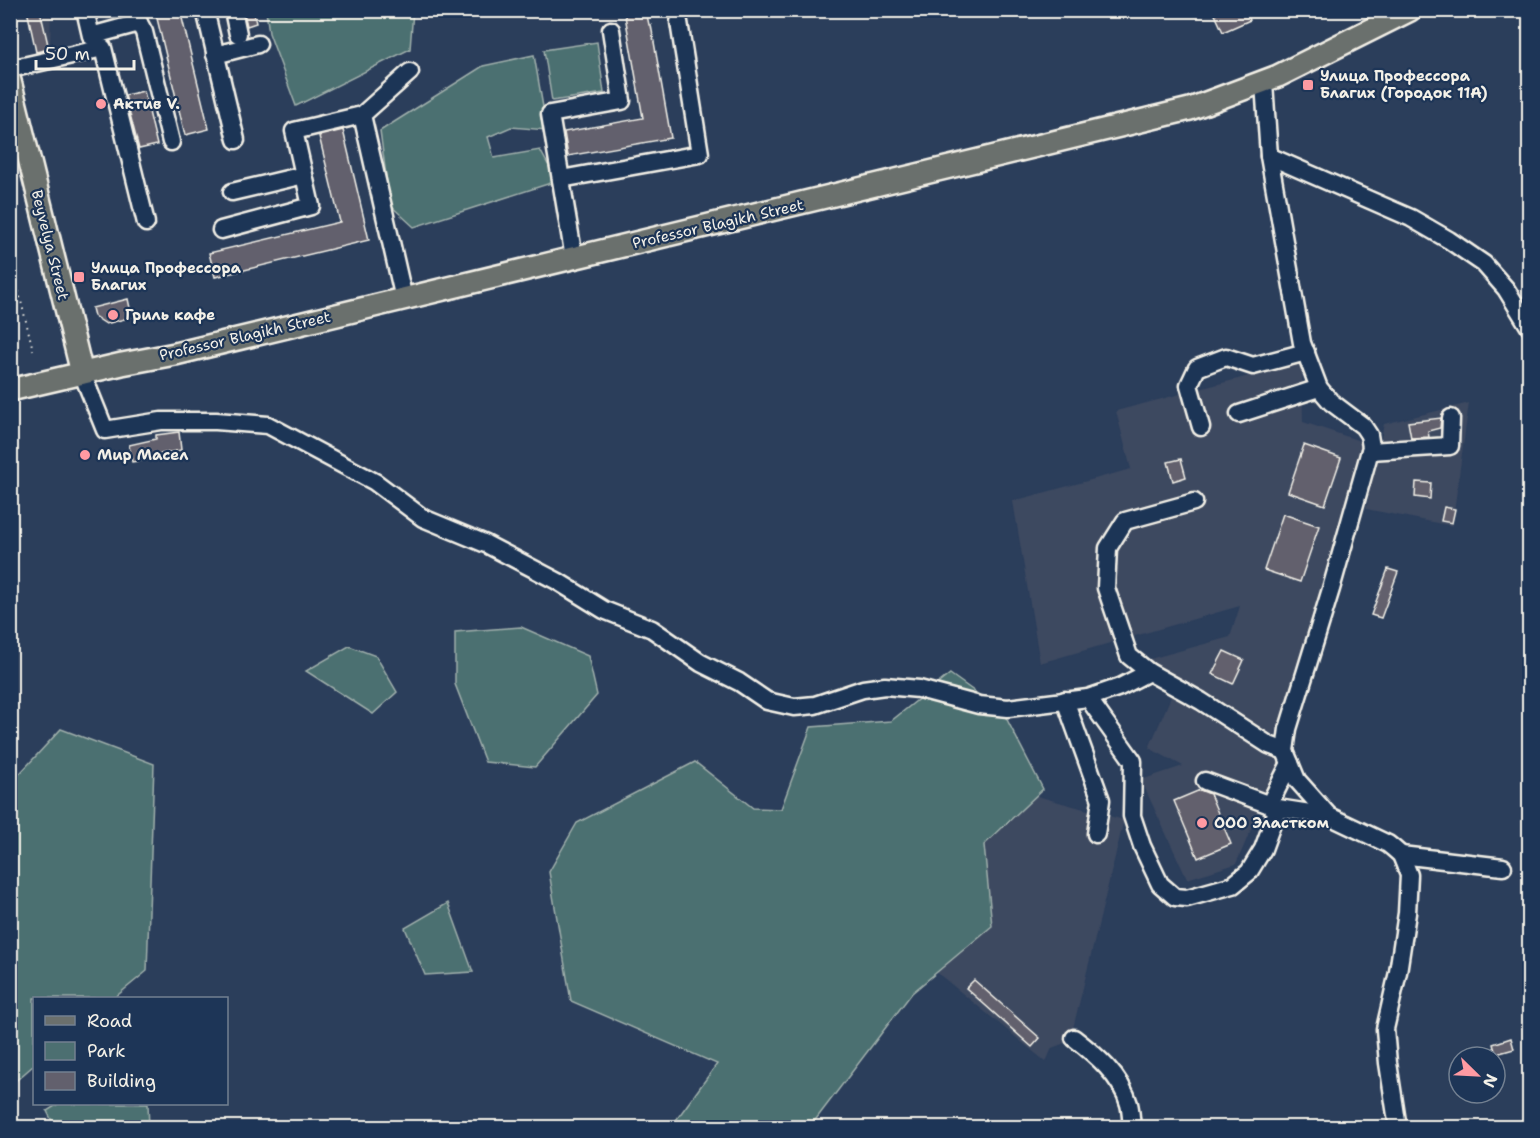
<svg xmlns="http://www.w3.org/2000/svg" width="1540" height="1138" font-family="'Shantell Sans',sans-serif">
<rect width="100%" height="100%" fill="#2b3e5b"/>
<filter id="ink" filterUnits="userSpaceOnUse"><feTurbulence type="fractalNoise" baseFrequency=".0167" numOctaves="2"/><feDisplacementMap in="SourceGraphic" scale="12" xChannelSelector="R" yChannelSelector="G"/><feConvolveMatrix kernelMatrix="1 2 1 2 8 2 1 2 1" color-interpolation-filters="sRGB"/></filter>
<g filter="url(#ink)">
<g fill="#3c4860">
<path d="M26,11H51L50,51L37,54Z"/>
<path d="M1302,362L1303,422L1366,443L1336,530L1342,535L1275,736L1146,660L1230,637L1240,606L1040,663L1013,501L1131,469L1116,411Z"/>
<path d="M1469,403L1452,526L1366,509L1384,424Z"/>
<path d="M1173,692L1282,758L1236,864L1187,879L1141,780L1183,766L1149,748Z"/>
<path d="M1008,788L1124,820L1070,1041L1052,1048L1046,1062L907,948Z"/>
</g>
<g fill="#4c6f71" stroke="#a0b0ac" stroke-width="1.5">
<path d="M266,11H413L410,49L296,106L269,33Z"/>
<path d="M597,42L604,93L552,101L544,50Z"/>
<path d="M534,55L547,130L511,127L488,137L494,158L540,150L557,181L414,227L390,205L380,131L483,66Z"/>
<path d="M521,627L588,656L597,695L535,767L485,762L455,684V632Z"/>
<path d="M349,646L376,656L397,692L373,714L306,671Z"/>
<path d="M950,674L1003,712L1043,789L984,845L992,926L912,993L810,1127H671L717,1064L571,1001L549,872L577,823L695,762L753,808L781,809L811,727L891,721Z"/>
<path d="M61,729L154,764L147,971L114,998H34V1065L11,1085V783Z"/>
<path d="M448,903L473,972L425,975L405,928Z"/>
<path d="M58,1104H148L149,1127H55L47,1111Z"/>
</g>
<g fill="#62606d" stroke="#f4f1e8" stroke-width="1.5">
<path d="M27,10H40L49,49L36,52Z"/>
<path d="M155,10H180L209,129L185,135Z"/>
<path d="M624,10H646L649,25H651L671,138L568,156L564,132L643,118Z"/>
<path d="M1213,10H1246L1250,20L1223,32Z"/>
<path d="M253,11L256,23L247,26L244,13Z"/>
<path d="M144,91L157,145L139,149L125,95Z"/>
<path d="M343,130L369,240L215,277L209,253L340,222L319,136Z"/>
<path d="M128,299L132,317L106,324L94,316L92,308Z"/>
<path d="M1441,418L1440,428L1428,431L1429,437L1411,438L1408,422Z"/>
<path d="M179,432L181,450L144,457V460L132,462L129,445L156,439V435Z"/>
<path d="M1304,445L1341,458L1325,505L1288,492Z"/>
<path d="M1181,459L1186,477L1173,481L1168,462Z"/>
<path d="M1416,482L1431,483L1430,499L1415,497Z"/>
<path d="M1444,507L1455,509L1452,523L1441,521Z"/>
<path d="M1283,514L1319,526L1300,582L1264,570Z"/>
<path d="M1388,569L1398,572L1381,618L1371,615Z"/>
<path d="M1224,651L1244,660L1233,684L1212,674Z"/>
<path d="M1200,790L1210,794L1231,844L1198,858L1174,801Z"/>
<path d="M974,980L1040,1038L1032,1047L966,988Z"/>
<path d="M1511,1038L1514,1049L1496,1054L1493,1044Z"/>
</g>
<g fill="none" stroke-linecap="round" stroke-linejoin="round">
<g stroke="#f4f1e8" stroke-width="21">
<g id="minor">
<path d="M85,10L91,36L139,23L136,10"/>
<path d="M205,10L236,140"/>
<path d="M233,10L238,34"/>
<path d="M139,23L144,32L171,142"/>
<path d="M215,55L258,44"/>
<path d="M10,69L103,48L146,223"/>
<path d="M1264,83L1269,156L1302,343L1319,388L1331,402L1363,426L1369,435L1371,447L1331,589L1288,729L1285,751L1297,780L1329,816L1388,844L1393,848L1401,855L1409,875L1407,913L1398,972L1385,1029L1388,1063L1398,1128"/>
<path d="M1269,156L1411,218L1449,240L1484,264L1506,289L1530,328"/>
<path d="M561,179L700,154L679,22"/>
<path d="M232,192L304,175"/>
<path d="M221,230L311,206L294,131L362,115"/>
<path d="M574,258L550,114L622,101L611,30"/>
<path d="M404,299L362,115L410,72"/>
<path d="M82,373L105,430L161,421H216L268,425L375,482L423,518L486,544L557,581L604,610L652,629L701,663L739,682L767,701L794,707L815,705L863,689L885,686L919,689L979,705L1008,708L1088,698L1120,687L1149,672"/>
<path d="M1239,414L1319,388"/>
<path d="M1201,427L1189,385L1197,368L1226,357L1253,366L1306,352"/>
<path d="M1370,451L1450,446L1451,418"/>
<path d="M1194,502L1125,521L1108,548L1106,588L1129,656L1149,672L1201,701L1269,745L1285,751"/>
<path d="M1088,698L1133,761L1132,816L1142,846L1160,884L1175,897L1187,898L1233,885L1249,872L1263,849L1278,808"/>
<path d="M1065,700L1101,800L1096,834"/>
<path d="M1205,781L1278,808L1329,816"/>
<path d="M1269,805L1290,763"/>
<path d="M1401,855L1503,867"/>
<path d="M1074,1038C1096,1055 1121,1076 1129,1104C1131,1111 1131,1120 1132,1128"/>
</g>
</g>
<g stroke="#f4f1e8" stroke-width="26">
<g id="major">
<path d="M10,81L82,373"/>
<path d="M10,390L122,364L175,354L1190,109L1278,76L1410,10"/>
</g>
</g>
<path stroke="#f4f1e8" stroke-width="2" stroke-dasharray="1.5 4.5" stroke-linecap="butt" d="M10,256L33,350"/>
<use href="#minor" stroke="#1d3557" stroke-width="16"/>
<use href="#major" stroke="#6b706d" stroke-width="21"/>
</g>
</g>
<g fill="#ff9aa2" stroke="#1d3557" stroke-width="2">
<rect x="1302" y="79" width="12" height="12" rx="3"/>
<circle cx="101" cy="104" r="6"/>
<rect x="73" y="271" width="12" height="12" rx="3"/>
<circle cx="113" cy="315" r="6"/>
<circle cx="85" cy="455" r="6"/>
<circle cx="1202" cy="823" r="6"/>
</g>
<g text-anchor="middle" stroke-width="4.5" stroke-linejoin="round" paint-order="stroke">
<g font-size="15" font-weight="bold" fill="#f4f1e8" stroke="#1d3557" text-anchor="start">
<text x="1320" y="81">Улица Профессора<tspan x="1320" dy="17">Благих (Городок 11А)</tspan></text>
<text x="113" y="109">Актив V.</text>
<text x="91" y="273">Улица Профессора<tspan x="91" dy="17">Благих</tspan></text>
<text x="125" y="320">Гриль кафе</text>
<text x="97" y="460">Мир Масел</text>
<text x="1214" y="828">ООО Эластком</text>
</g>
<g font-size="15" fill="#f4f1e8" stroke="#1d3557">
<text transform="translate(718 224) rotate(-13)" y="5">Professor Blagikh Street</text>
<text transform="translate(50 245) rotate(76)" y="5">Beyvelya Street</text>
<text transform="translate(245 336) rotate(-13)" y="5">Professor Blagikh Street</text>
</g>
</g>
<rect width="1540" height="1138" fill="none" stroke="#1d3557" stroke-width="36"/>
<rect x="18" y="18" width="1504" height="1102" fill="none" stroke="#f4f1e8" stroke-width="2" filter="url(#ink)"/>
<rect x="33" y="997" width="195" height="108" fill="#1d3557" stroke="#738091" stroke-width="1.5"/>
<rect x="45" y="1016" width="30" height="9" fill="#6b706d" stroke="#738091" stroke-width="1.5"/>
<text x="87" y="1027" font-size="18" fill="#f4f1e8">Road</text>
<rect x="45" y="1042" width="30" height="18" fill="#4c6f71" stroke="#738091" stroke-width="1.5"/>
<text x="87" y="1057" font-size="18" fill="#f4f1e8">Park</text>
<rect x="45" y="1072" width="30" height="18" fill="#62606d" stroke="#738091" stroke-width="1.5"/>
<text x="87" y="1087" font-size="18" fill="#f4f1e8">Building</text>
<g transform="translate(1477 1075) rotate(114)"><circle r="28" fill="#1d3557" stroke="#738091" stroke-width="1.5"/>
<path d="M0-4.5L10 22L0 15L-10 22Z" fill="#ff9aa2"/>
<text y="-9" font-size="16" font-weight="bold" text-anchor="middle" fill="#f4f1e8">N</text>
</g>
<path d="M36 60v9h98v-9" fill="none" stroke="#f4f1e8" stroke-width="3"/>
<text x="45" y="60" font-size="18" fill="#f4f1e8" stroke="#1d3557" stroke-width="4.5" paint-order="stroke">50 m</text>
</svg>
